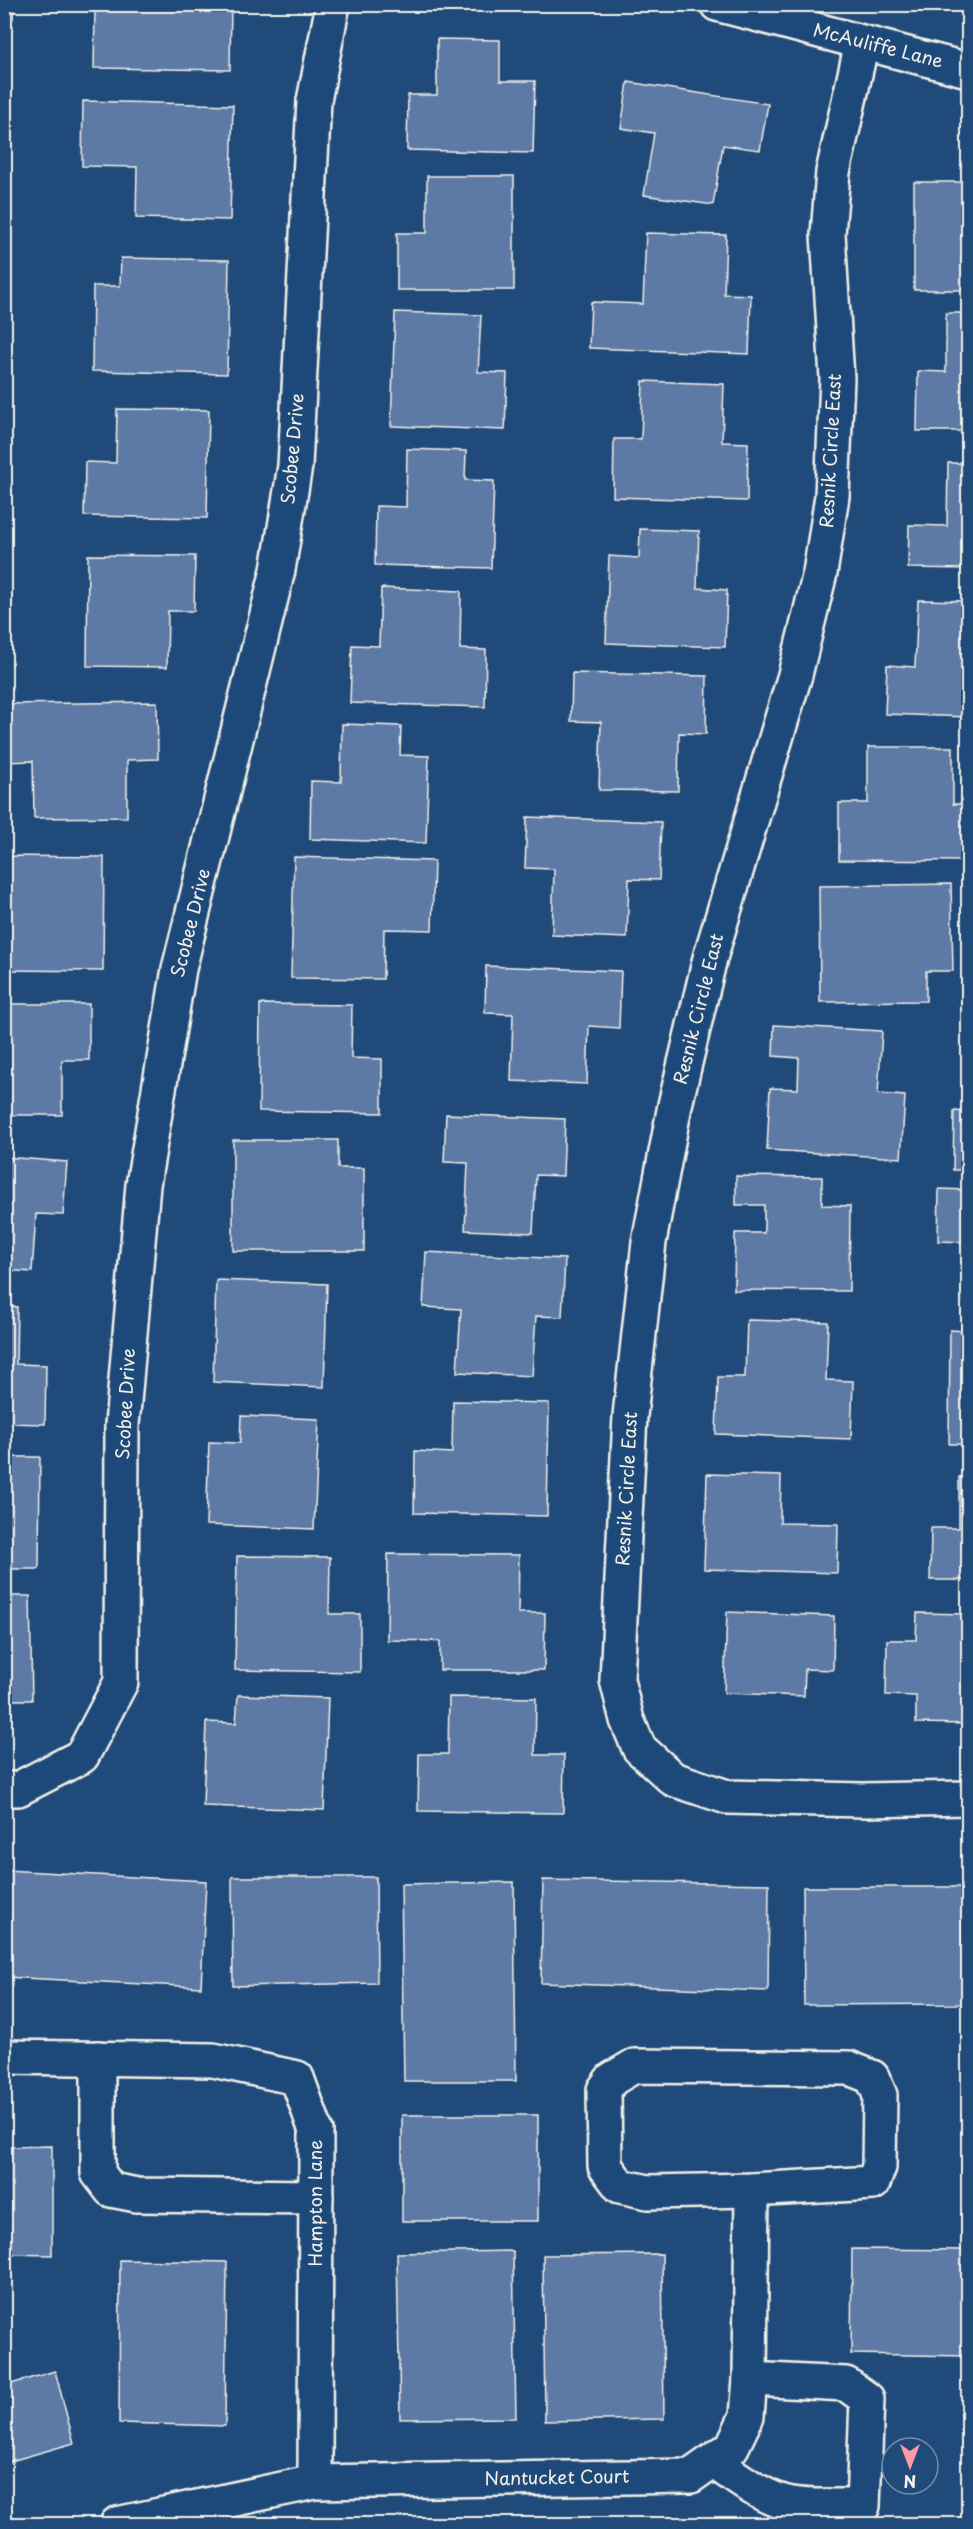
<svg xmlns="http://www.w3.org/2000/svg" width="973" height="2529" font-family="'Playpen Sans',sans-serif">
<rect width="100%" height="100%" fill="#1f4a7a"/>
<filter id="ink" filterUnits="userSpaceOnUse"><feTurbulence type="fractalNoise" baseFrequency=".0167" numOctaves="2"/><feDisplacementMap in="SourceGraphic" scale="12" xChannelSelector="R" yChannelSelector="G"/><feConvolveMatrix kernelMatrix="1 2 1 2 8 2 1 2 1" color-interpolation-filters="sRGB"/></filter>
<g filter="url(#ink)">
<g fill="#5d79a6" stroke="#f4f1e8" stroke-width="1.5">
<path d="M4,4H14L13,19H4Z"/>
<path d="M137,4H231L230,70L94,68L95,10L137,11Z"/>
<path d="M437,39L500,40V81H535L533,153L407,150L408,95H437Z"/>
<path d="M628,82L768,104L760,150L723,145L713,205L644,195L654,133L621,128Z"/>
<path d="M83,101L233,105L230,220L136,218L137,167L82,166Z"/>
<path d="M4,114H12L11,160H4Z"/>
<path d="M427,176H514V290H397V233H427Z"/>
<rect x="914" y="182" width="54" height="108"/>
<path d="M4,195H9L8,262H4Z"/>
<path d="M646,233L726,235L724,294L751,295L749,354L589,348L591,302L643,304Z"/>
<path d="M121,258L229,260L227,374L92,371L93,286H120Z"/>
<path d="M395,312L481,315L478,372L507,373L505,430L391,426Z"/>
<path d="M946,313H968V431H917L918,371L946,372Z"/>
<path d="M643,381L724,384L722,442L748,443L747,501L613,497L614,439H641Z"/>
<path d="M117,409L209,410L207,518L84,516L85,462L116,463Z"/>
<path d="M407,449L466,451L465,480L494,481L491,568L375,565L376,506L406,507Z"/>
<path d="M948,463H968V569L908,568L909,525L947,526Z"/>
<path d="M640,529L699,531L697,588L727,590L725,647L606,643L609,556L639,558Z"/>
<path d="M88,555L195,556L194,611H168L167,667L87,666Z"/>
<path d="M381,588L461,591L460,649L486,650L485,707L350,703L352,645L379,646Z"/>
<path d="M918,600L968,601V717L885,714L887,665L915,667Z"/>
<path d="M572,673L707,676L706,734L679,733L678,791L599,790L601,722L571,721Z"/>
<path d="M157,702L158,759L127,760V817L34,818L33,761L4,762V704Z"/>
<path d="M342,724L401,726L400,755L429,756L426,843L310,839L311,781L341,782Z"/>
<path d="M868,747H953V804H968V861L839,860V803H868Z"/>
<path d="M527,817L661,822L659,880L629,879L627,938L552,935L554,869L525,868Z"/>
<path d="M4,856L104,857L103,971L4,970Z"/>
<path d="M294,857L434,861L432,930L384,929L383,979L291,978Z"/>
<path d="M951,884L953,971H926V1001L820,1002L819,886Z"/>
<path d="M486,966L621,971L619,1028L589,1026L587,1084L511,1081L513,1014L485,1013Z"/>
<path d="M4,1004H89V1060H62V1115H4Z"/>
<path d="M260,1004L352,1005L351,1058L382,1059V1113L259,1111Z"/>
<path d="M774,1025L882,1031L878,1094L905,1096L901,1158L767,1150L770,1088L798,1089L799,1058L773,1056Z"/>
<path d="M954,1111L968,1112V1170H953Z"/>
<path d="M446,1114L565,1119L563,1176L536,1175L533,1233L465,1230L468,1163L444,1162Z"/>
<path d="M233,1140H338V1168H364V1251H233Z"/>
<path d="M4,1157L67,1162L63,1215L36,1214L32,1272L4,1270Z"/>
<path d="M736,1176L822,1177V1205L850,1206L849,1291L734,1290L735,1233H764V1205H736Z"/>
<path d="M939,1189L968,1190V1302H964L966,1242L938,1241Z"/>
<path d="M426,1252L565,1259L562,1317L536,1316L532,1376L457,1372L461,1309L423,1307Z"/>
<path d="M216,1280L327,1284L324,1387L213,1382Z"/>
<path d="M4,1306L17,1307L16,1364L46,1365L45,1424L4,1423Z"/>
<path d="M747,1320L828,1322L826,1380L853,1381L851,1439L716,1434L718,1377H745Z"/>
<path d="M950,1330L968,1331V1444H949Z"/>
<path d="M453,1401L549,1403L547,1516L414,1513L415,1451L452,1453Z"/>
<path d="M241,1416L319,1419L314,1529L206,1525L209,1442L240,1443Z"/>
<path d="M4,1457H40L39,1569H4Z"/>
<path d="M707,1474L781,1476L780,1523L838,1524L837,1573L704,1569Z"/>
<path d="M959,1477H968V1580H930L931,1528H959Z"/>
<path d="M388,1554L519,1555L518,1613H545L544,1670H440V1641L387,1640Z"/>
<path d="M237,1556L330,1557L329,1614H360V1672L235,1670Z"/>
<path d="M4,1596H30L32,1700H4Z"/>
<path d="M727,1612L834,1616L833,1670L805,1669L804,1696L724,1693Z"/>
<path d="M917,1613L968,1614V1724L916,1723V1696L886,1695L887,1640H916Z"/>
<path d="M238,1695L328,1698L324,1810L203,1806L206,1722L236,1723Z"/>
<path d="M449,1697L536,1698L535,1755H564L563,1813L418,1811L419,1754H448Z"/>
<path d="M4,1870L206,1881L201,1987L4,1977Z"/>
<path d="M232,1877H376L377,1983L233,1986Z"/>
<path d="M543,1880L769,1884L768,1991L541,1983Z"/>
<path d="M514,1882L516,2081H404L401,1884Z"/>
<path d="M803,1887H962V2004L804,2005Z"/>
<rect x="402" y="2115" width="136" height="106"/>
<path d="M52,2146V2255L4,2254V2147Z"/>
<path d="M852,2249L968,2250V2356L851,2354Z"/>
<path d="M513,2251L516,2418L400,2419L397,2253Z"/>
<path d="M662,2254L664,2419L545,2421L543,2255Z"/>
<path d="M120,2260L227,2262L225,2426L119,2423Z"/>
<path d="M55,2371L74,2443L4,2463V2386Z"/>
<path d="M964,2387H968V2524H963Z"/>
</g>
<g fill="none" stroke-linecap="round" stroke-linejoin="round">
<g stroke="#f4f1e8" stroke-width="38">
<g id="minor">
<path d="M717,4L968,70"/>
<path d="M862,43L833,172L828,234L837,378L832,496L820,573L795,675L710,958L675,1105L649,1242L630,1416L617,1680L627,1720L639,1748L673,1779L727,1797L863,1800L968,1798"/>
<path d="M4,1789H18L82,1756L121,1682L122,1425L143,1185L179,969L278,570L295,466L314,101L333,4"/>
<path d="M4,2057L213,2060L297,2078L316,2131L315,2482"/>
<path d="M98,2058V2173L111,2190L137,2195L316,2197"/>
<path d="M634,2066L849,2068L872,2077L880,2095L879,2167L873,2183L752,2190L648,2192L620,2186L605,2166L604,2090L612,2079Z"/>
<path d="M713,2461C736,2477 763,2499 792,2504C815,2508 840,2505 863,2506L867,2399L846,2384L750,2379"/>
<path d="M117,2524L315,2482L691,2476L732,2447L747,2416L750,2379L752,2190"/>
</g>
</g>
<use href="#minor" stroke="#1f4a7a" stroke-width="33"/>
</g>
</g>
<g text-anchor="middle" stroke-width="4.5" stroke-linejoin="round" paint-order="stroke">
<g font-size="18" fill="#f4f1e8" stroke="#1f4a7a">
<text transform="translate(878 46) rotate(14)" y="6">McAuliffe Lane</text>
<text transform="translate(293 449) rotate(-85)" y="6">Scobee Drive</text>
<text transform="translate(831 451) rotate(-87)" y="6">Resnik Circle East</text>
<text transform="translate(191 923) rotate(-76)" y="6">Scobee Drive</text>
<text transform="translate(699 1009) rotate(-76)" y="6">Resnik Circle East</text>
<text transform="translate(126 1404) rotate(-87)" y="6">Scobee Drive</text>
<text transform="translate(627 1489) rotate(-87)" y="6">Resnik Circle East</text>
<text transform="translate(316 2203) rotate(-90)" y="6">Hampton Lane</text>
<text transform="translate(557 2478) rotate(-1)" y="6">Nantucket Court</text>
</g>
</g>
<rect width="973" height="2529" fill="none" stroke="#1f4a7a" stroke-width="24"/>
<rect x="12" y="12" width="949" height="2505" fill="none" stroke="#f4f1e8" stroke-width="2" filter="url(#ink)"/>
<g transform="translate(910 2466) rotate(180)"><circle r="28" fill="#1f4a7a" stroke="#748da6" stroke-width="1.5"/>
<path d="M0-4.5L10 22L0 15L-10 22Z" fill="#ff9aa2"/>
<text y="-9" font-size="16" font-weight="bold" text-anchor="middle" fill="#f4f1e8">N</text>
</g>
</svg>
